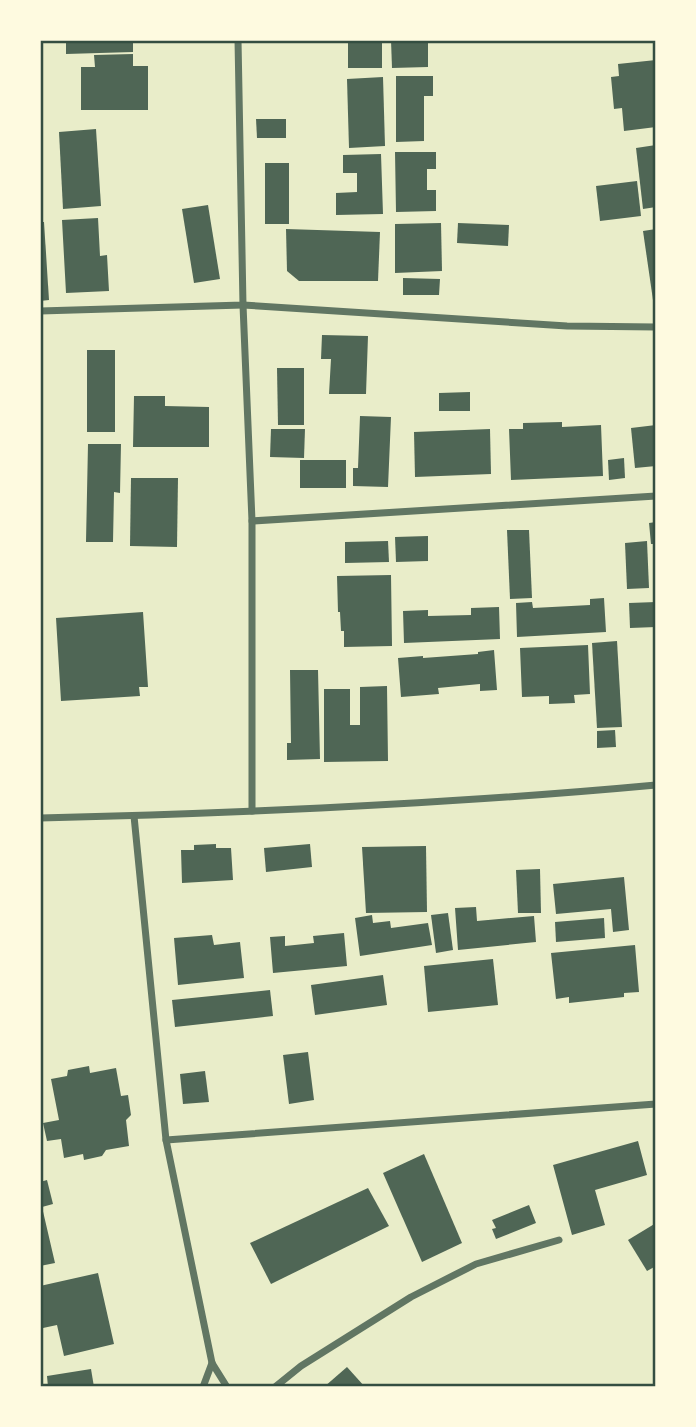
<svg xmlns="http://www.w3.org/2000/svg" width="696" height="1427" font-family="'Public Sans',sans-serif">
<rect width="100%" height="100%" fill="#e9edc9"/>
<g fill="#4f6655">
<rect x="40" y="40" width="3" height="58"/>
<path d="M66,40H133V52L66,54Z"/>
<rect x="348" y="40" width="34" height="28"/>
<path d="M391,40H428V67L392,68Z"/>
<path d="M133,54V66H148V110H81V67H95L94,55Z"/>
<path d="M656,60V127L624,131L622,108L614,109L611,77L619,76L618,64Z"/>
<path d="M396,76H433V96H424V141L396,142Z"/>
<path d="M383,77L385,146L349,148L347,79Z"/>
<path d="M256,119H286V138H257Z"/>
<path d="M96,129L101,206L63,209L59,132Z"/>
<path d="M656,145V207L643,209L636,148Z"/>
<path d="M395,152H436V169H427V190H436V211L396,212Z"/>
<path d="M381,154L383,214L336,215V193L357,192V173H343V155Z"/>
<rect x="265" y="163" width="24" height="61"/>
<path d="M637,181L641,216L600,221L596,186Z"/>
<path d="M208,205L220,279L194,283L182,209Z"/>
<path d="M98,218L100,256L107,255L109,291L66,293L62,220Z"/>
<path d="M40,222H44L49,300L40,301Z"/>
<path d="M441,223L442,271L395,273V224Z"/>
<path d="M458,223L509,225L508,246L457,243Z"/>
<path d="M286,229L380,232L378,281H299L287,271Z"/>
<path d="M656,229V306L654,307L643,231Z"/>
<path d="M403,278L440,279L439,295H403Z"/>
<path d="M322,335L368,336L366,394H329L331,359H321Z"/>
<rect x="87" y="350" width="28" height="82"/>
<path d="M277,368H304V425H278Z"/>
<path d="M470,392V411H439V393Z"/>
<path d="M134,396H165V406L209,407V447H133Z"/>
<path d="M360,416L391,417L388,487L353,486V468H358Z"/>
<path d="M562,422V427L601,425L603,476L511,480L509,429H523V423Z"/>
<path d="M656,425V466L635,468L631,428Z"/>
<path d="M271,429H305L304,458L270,457Z"/>
<path d="M490,429L491,474L415,477L414,432Z"/>
<path d="M88,444H121L120,493L114,492L113,542H86Z"/>
<path d="M624,458L625,478L609,480L608,460Z"/>
<rect x="300" y="460" width="46" height="28"/>
<path d="M131,478H178L177,547L130,546Z"/>
<path d="M656,522V544H651L649,523Z"/>
<path d="M507,530H529L532,598L510,599Z"/>
<path d="M428,536V561L396,562L395,537Z"/>
<path d="M388,541L389,562L345,563V542Z"/>
<path d="M647,541L649,588L627,589L625,543Z"/>
<path d="M391,575L392,646L344,647V631H341L340,612H338L337,576Z"/>
<path d="M604,598L606,632L517,637L516,603L532,602L533,608L590,605V599Z"/>
<path d="M656,602V627L630,628L629,603Z"/>
<path d="M499,607L500,639L404,643L403,611L428,610V616L471,615V608Z"/>
<path d="M143,612L148,687H139L140,696L61,701L56,618Z"/>
<path d="M617,641L622,727L597,728L592,643Z"/>
<path d="M588,645L590,694L574,695L575,703L549,704V696L522,697L520,648Z"/>
<path d="M494,650L497,690L480,691V684L438,688L439,694L401,697L398,658L423,656V658L478,654V652Z"/>
<path d="M290,670H318L320,759L287,760V743H291Z"/>
<path d="M387,686L388,761L324,762V689H350V725H360V687Z"/>
<path d="M615,730L616,747L597,748V731Z"/>
<path d="M216,844V848H231L233,880L182,883L181,850H194V845Z"/>
<path d="M310,844L312,867L266,872L264,848Z"/>
<path d="M426,846L427,912L366,913L362,847Z"/>
<path d="M540,869L541,913H518L516,870Z"/>
<path d="M624,877L629,930L613,932L611,909L556,914L553,884Z"/>
<path d="M476,907L477,921L534,916L536,942L458,950L455,908Z"/>
<path d="M448,913L453,950L436,953L431,915Z"/>
<path d="M372,915L373,923L390,921L391,928L428,923L432,945L360,956L355,918Z"/>
<path d="M604,918L605,938L556,942L555,922Z"/>
<path d="M344,933L347,966L273,973L270,937L285,936V946L314,943L313,936Z"/>
<path d="M212,935L214,945L240,942L244,978L178,985L174,938Z"/>
<path d="M635,945L639,992L624,993V997L569,1003V997L556,999L551,953Z"/>
<path d="M493,959L498,1005L428,1012L424,966Z"/>
<path d="M383,975L387,1005L315,1015L311,985Z"/>
<path d="M270,990L273,1016L175,1027L172,1000Z"/>
<path d="M308,1052L314,1100L289,1104L283,1055Z"/>
<path d="M89,1066L90,1073L116,1068L121,1096L128,1095L131,1115L126,1120L129,1146L106,1150L102,1156L84,1160L83,1154L64,1158L61,1139L47,1141L43,1123L59,1120L51,1079L67,1076L68,1070Z"/>
<path d="M205,1071L209,1102L183,1104L180,1074Z"/>
<path d="M638,1141L647,1175L595,1190L605,1225L572,1235L553,1165Z"/>
<path d="M424,1154L462,1243L422,1262L383,1173Z"/>
<path d="M47,1180L53,1204L42,1207L55,1263L40,1266V1182Z"/>
<path d="M368,1188L389,1226L271,1284L250,1243Z"/>
<path d="M529,1205L536,1223L496,1239L492,1229L496,1228L492,1220Z"/>
<path d="M656,1223V1266L647,1271L628,1240Z"/>
<path d="M98,1273L114,1344L64,1356L57,1325L43,1328L40,1317V1286Z"/>
<path d="M347,1367L365,1387H324Z"/>
<path d="M91,1369L94,1387H48L47,1376Z"/>
</g>
<g fill="none" stroke-linecap="round" stroke-linejoin="round">
<g stroke="#617663" stroke-width="7">
<path d="M40,311L243,305L238,40"/>
<path d="M252,521L656,496"/>
<path d="M252,811V521L243,305L567,326L656,327"/>
<path d="M134,816L166,1140L212,1363L227,1387"/>
<path d="M40,818C246,813 451,804 656,785"/>
<path d="M166,1140L656,1104"/>
<path d="M203,1387L212,1363"/>
<path d="M275,1387L301,1366L411,1297L476,1264L559,1240"/>
</g>
</g>
<rect width="696" height="1427" fill="none" stroke="#fefae0" stroke-width="84"/>
<rect x="42" y="42" width="612" height="1343" fill="none" stroke="#344e41" stroke-width="2.5"/>
</svg>
